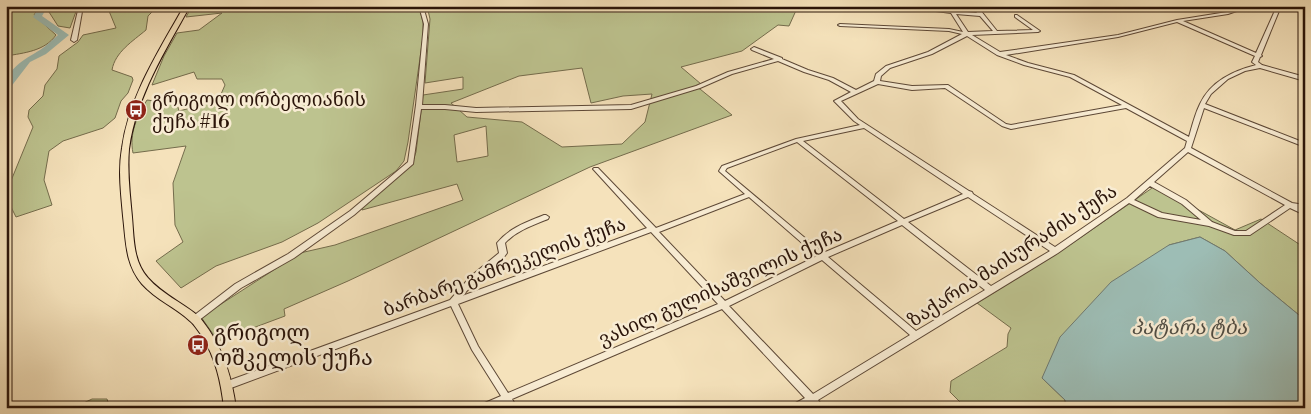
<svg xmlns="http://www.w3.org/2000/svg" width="1311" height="414" font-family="'Libre Bodoni','Noto Serif Georgian',serif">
<rect width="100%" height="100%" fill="#f5e2bb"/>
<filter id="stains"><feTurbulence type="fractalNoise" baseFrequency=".004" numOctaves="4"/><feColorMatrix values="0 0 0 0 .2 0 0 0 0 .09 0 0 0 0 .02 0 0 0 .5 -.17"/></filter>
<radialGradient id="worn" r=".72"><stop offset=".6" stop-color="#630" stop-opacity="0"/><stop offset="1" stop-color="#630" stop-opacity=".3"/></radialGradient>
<g fill="#bdc38f" stroke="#746c4c" fill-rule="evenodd">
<path d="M6,6H40L34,15L56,35C45,51 24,53 6,56Z"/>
<path d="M54,6H78L70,28L58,26L49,12Z"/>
<path d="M91,6H158L148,16L146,30C133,41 115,52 112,70L132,77L133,80L128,93L121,101L115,118L103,128L63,141L49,151L44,180L52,205L16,217L6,197V193L33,127L28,117L29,110L43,96L45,85L57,69L59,56L78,42L83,35L116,28L109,11L92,10Z"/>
<path d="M192,6H419L423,22V37L408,142L404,161L396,171L318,223L282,242L216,266L181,288L156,261L183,242L175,225L173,183L186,146L133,153C129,134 137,116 147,100L177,104L179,111L218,101L225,85L222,79H197L194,72L152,85L164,56L177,33L199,30L222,13L186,17Z"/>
<path d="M427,6H798L789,26L778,25L742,51L681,67L701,84L694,87L700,89L732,115L590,167L348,281L284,309L285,316L218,341L201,317L300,253L335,245L463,200L457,184L362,210V207L412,164L416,152L423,95L463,89V77L425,83L430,19ZM582,68L591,103L623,96L652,94L645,122L622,144L562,147L522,122L467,117L451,103L519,76ZM486,126L488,156L457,162L454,135Z"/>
<path d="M1155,186L1235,230L1261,219L1305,248V320L1260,283L1225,251L1200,237L1169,245L1042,378L1065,400L1066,408H966L950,392L951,381L1007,347L1008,334L1011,328L977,303L1058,253Z"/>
<path d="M92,399H107L110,408H73Z"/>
</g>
<path fill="#9dbdb5" stroke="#6f7970" d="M1200,237L1225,251L1260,283L1305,320V408H1066L1065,400L1042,378L1060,337L1111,282L1169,245Z"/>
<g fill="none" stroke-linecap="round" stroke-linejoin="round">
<path fill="#9dbdb5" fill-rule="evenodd" d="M40,6H48L42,16L69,35L46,54L30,62L10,88L6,89C6,68 24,60 40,50C46,46 52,40 58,35L33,17Z"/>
<g stroke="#5d4836" stroke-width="2">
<g id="minor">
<path d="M79,6H83L77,40L74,42L71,40Z"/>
<path d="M419,6H423L428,24L422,105H445L476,108L631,105L696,86L728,72L774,59L752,50L751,49L754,47L782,58V59L808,70L833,78L856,90L874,81L876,74L886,66L928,52L962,34L949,31L840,26L838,25L840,24L949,29L963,32L951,13L898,6H915L953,10L956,6H961L957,11L977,13L972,6H977L997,31L1033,30L1015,17V15H1017L1040,31L1038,32L972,35L1000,52L1118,35L1177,20L1227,12L1244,6H1251L1228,14L1183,21L1256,53L1277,6H1281L1261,55L1262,56L1260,57L1258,62L1262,65L1305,77V81L1260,68L1245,71L1228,79L1211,94L1205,104L1305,143V147L1204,108L1191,148L1292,203L1305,205V209H1303L1305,210V215L1290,208L1250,235H1234L1209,226L1158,217L1129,203L1058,253L818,400L824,408H814L811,404L804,408H791L792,405L805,398L722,309L512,399L517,408H508L505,403L493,408H479L480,405L501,396L472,350L451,306L231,388L228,389L225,388L224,385L225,382L450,300L471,276L499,253L497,243C509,228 527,222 544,215H546L549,217L548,219C533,225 516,231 505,243L507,253L504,257L481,276L462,296L647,228L594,170L593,169L594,168H598L656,228L745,194L720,172L719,171L722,166L796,139L860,125L854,121L834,101L851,92L829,80L804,72L778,61L732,74L700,88L631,109L476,112L445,109H421L413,164L354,215L294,258L241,288L198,321L195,322L192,321L191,319L192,317L235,284L288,254L350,211L408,162L416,105L424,24ZM956,14L980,16L993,31L968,32ZM1177,22L1255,56L1252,62L1256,65C1233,71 1211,81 1200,104C1195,114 1192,126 1189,137L1074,75L1028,63L1006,55L1118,37ZM967,36L997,55L1024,65L1070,77L1122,105L1011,125L1006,124L948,85L912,86L880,81L881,76L890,68L932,54ZM878,84L912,90L945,88L1002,126L1011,129L1126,108L1187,141L1185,148L1127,198L1055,247L973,194L972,192L969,191L858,119L841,101ZM864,128L963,194L904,219L803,141ZM797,142L898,221L823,253L725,171L727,168ZM1188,152L1285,205L1246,231H1235L1212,222L1186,200L1154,182ZM1150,186L1182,204L1201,220L1162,213L1134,200ZM749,197L817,256L725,301L659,232ZM968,197L1050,251L991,286L908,222ZM902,225L985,290L916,331L828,257ZM651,232L718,304L508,393L478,346L458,304ZM822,260L910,335L813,394L729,306Z"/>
</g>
</g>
<g stroke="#2a1409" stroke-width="2">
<path id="major" d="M184,6H190C165,51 136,97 129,149C127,172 130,194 132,217C134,239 133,261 148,278C162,294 181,302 197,315C202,319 205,325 209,330C225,354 232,379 236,408H224C221,382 216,359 202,336C198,331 195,325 190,321C175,307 156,300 142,284C125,264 126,241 123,216C121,193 118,171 122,148C129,96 159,51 184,6Z"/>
</g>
<use href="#minor" fill="#f8ecd3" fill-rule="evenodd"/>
<use href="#major" fill="#f5e2bb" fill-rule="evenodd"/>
</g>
<defs>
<g id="bus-disc" transform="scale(1.125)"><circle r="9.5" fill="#8f2418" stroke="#f8ecd3"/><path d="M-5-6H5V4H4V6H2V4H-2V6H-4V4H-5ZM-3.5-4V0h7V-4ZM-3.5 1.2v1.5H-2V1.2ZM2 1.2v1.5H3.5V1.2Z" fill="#fff"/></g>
</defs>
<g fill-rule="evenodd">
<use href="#bus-disc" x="136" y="110"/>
<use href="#bus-disc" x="198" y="345"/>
</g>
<g text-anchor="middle" stroke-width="5" stroke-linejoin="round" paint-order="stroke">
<g font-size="19" fill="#2a1409" stroke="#f8ecd3" text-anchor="start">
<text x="152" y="106">გრიგოლ ორბელიანის<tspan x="152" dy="22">ქუჩა #16</tspan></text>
</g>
<g font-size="19" fill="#2a1409" stroke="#f8ecd3">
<text transform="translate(1012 255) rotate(-33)" y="7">ზაქარია მაისურაძის ქუჩა</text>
<text transform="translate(504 266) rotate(-20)" y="7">ბარბარე გამრეკელის ქუჩა</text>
<text transform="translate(720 286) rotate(-24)" y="7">ვასილ გულისაშვილის ქუჩა</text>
</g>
<g font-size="20" font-style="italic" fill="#524f45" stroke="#f8ecd3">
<text x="1189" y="334">პატარა ტბა</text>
</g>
<g font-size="22" fill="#2a1409" stroke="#f8ecd3" text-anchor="start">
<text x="214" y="340">გრიგოლ<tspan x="214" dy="25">ოშკელის ქუჩა</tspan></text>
</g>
</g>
<rect width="1311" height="414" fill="none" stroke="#f5e2bb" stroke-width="25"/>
<rect x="8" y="8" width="1296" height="399" fill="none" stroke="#2a1409" stroke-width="2.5"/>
<rect x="12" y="12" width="1286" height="389" fill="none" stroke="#2a1409"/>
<rect width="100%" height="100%" filter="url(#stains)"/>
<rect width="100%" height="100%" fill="url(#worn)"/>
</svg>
